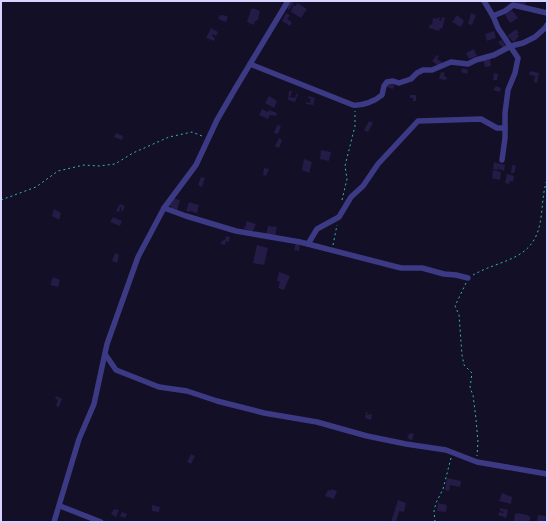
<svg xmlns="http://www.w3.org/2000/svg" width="548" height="523" font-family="Arial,sans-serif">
<rect width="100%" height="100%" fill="#130f26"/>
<g fill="#241b47">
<path d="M291,1L294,2L289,10L287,8Z"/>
<path d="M517,1H526L525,6L516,4Z"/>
<path d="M297,3L307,9L301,18L291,12L293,5L296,6Z"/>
<path d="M253,8L260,11L258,20L255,21L254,25L247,22L251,9H253Z"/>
<path d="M512,10L518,18L510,23L505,15Z"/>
<path d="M286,13L290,15L287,19L292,22L290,26L282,21Z"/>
<path d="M471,13L476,15L472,25L468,24Z"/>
<path d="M220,15L228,16L226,22L218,19Z"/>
<path d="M457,15L464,21L461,27L452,22Z"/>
<path d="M438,17L440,18L439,20L441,21L442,17L445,18L442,29L440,28L439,31L429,28L430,24L432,25L433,18L437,19Z"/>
<path d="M211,28L218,32L216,36L213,34L212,36L215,38L214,41L206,38Z"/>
<path d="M516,29L519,33L517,34L519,36L514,42L507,36Z"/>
<path d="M494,31L496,38L487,41L485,34Z"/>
<path d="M502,40L506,46L503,48L498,42Z"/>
<path d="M474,49L477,56L469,59L466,53Z"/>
<path d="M437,55L439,56L437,59L442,62L439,66L432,61Z"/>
<path d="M490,59L491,66L485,67L483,60Z"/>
<path d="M462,68L468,70L467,74L461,72Z"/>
<path d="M530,71L539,73L537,83L534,82L535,76L529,75Z"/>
<path d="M441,72L445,73L444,76L447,77L446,80L439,79Z"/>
<path d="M494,73L498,74L497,80H493Z"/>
<path d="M393,82L395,83L393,89L387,87L388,84L393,85Z"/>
<path d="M496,86L501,88L500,92L493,90Z"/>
<path d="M289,91H292L290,97L295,98L296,94H298L295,102L288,100Z"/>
<path d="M410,95H416V101H413V98H410Z"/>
<path d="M269,96L277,101L274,108L265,103Z"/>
<path d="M309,96L315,98L313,105L306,104V102L310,103L311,99L308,98Z"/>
<path d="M262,109L268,112L269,110L277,113L276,116L270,115L268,119L259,115Z"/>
<path d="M369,121L373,123L368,132L364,130Z"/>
<path d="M277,125L281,126L278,134L274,133Z"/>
<path d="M116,133L123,136L122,140L114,137Z"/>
<path d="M279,138L282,140L279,148L275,146Z"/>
<path d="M321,150L331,152L329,161L320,159Z"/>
<path d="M304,159L312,162L309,173L302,170Z"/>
<path d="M494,162L505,165L504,171L499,169V166L498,170L493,169Z"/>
<path d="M512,165L516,166L514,173H511Z"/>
<path d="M264,168L269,169L266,176L263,175Z"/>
<path d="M493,170L498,171V173V171L501,172L500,180L492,178Z"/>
<path d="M507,174L514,176L513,182L510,181L509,184L505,183Z"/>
<path d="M201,177L205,178L202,187L198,185Z"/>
<path d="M172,198L180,200L177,211L170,209L171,206H169Z"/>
<path d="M189,202L199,205L197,213L190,211L189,212L186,211Z"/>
<path d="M120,204L125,206L123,211H121L122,207H121L119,212L116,211Z"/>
<path d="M54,209L61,213L59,220L52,216Z"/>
<path d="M113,217L122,221L120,226L110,222Z"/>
<path d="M246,221L256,224L253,231L247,232L248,230L244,229L245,226H246Z"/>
<path d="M268,226L277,227L275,237L266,235Z"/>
<path d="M226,236L230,237L229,242L226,241L225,245L221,244V241L222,242L223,240H225Z"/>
<path d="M296,243L300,244L299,251L294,250Z"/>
<path d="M257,245L268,248L264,265L253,263Z"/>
<path d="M115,253L119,255L117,263L112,261Z"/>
<path d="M279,272L290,276L284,290L278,288L280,282L277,281Z"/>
<path d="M53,277L60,280L58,287L50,285Z"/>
<path d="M56,396L62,399L59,407L56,406L58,400L55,398Z"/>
<path d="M366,412H368L367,415L372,414L371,420L365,418Z"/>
<path d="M410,433L414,434L412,440L408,439L409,438L407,437Z"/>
<path d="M191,454L195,456L191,464L187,462Z"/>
<path d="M447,478L461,481L460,487L450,485L449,491L445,490Z"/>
<path d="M331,489L337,491L334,499L325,496L328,490L330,491Z"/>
<path d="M502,493L512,497L511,504L499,501Z"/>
<path d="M398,500L406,503L404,512L399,511L396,522H391Z"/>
<path d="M438,503L447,505L446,512L437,511Z"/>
<path d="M152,505L160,507L159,512L152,511Z"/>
<path d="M500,508L508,510L506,518L498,515L499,512L503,513L504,512L500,511Z"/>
<path d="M114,509L119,510L116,517L111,514Z"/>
<path d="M122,512L127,514L125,518L120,516Z"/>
<path d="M515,513L518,514V513L527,515L530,517V520L527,522L514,521Z"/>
<path d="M538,515L546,516L545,522H537Z"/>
</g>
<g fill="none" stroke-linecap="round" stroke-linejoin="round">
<g stroke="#2fb8b0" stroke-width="1" stroke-dasharray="2 3" stroke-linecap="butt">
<path d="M1,200L36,187L58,171L84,165L99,166L115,164L133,153L169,137L192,132L202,136"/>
<path d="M342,200L347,179L345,166L355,126V111"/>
<path d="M333,245L337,225"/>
<path d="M473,275C501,259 533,261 540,223C543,209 542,194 547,180"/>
<path d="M466,283L455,306L459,315L462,355L464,365L472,373L470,388L473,395L476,419L478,442L477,456"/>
<path d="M435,522L434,511L436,503L443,489L451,458"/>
</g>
<g stroke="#3d3a85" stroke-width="5.5">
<path d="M484,1L493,16L498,28L518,58L515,73L508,90L505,113V138L502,160"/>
<path d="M493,16L505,11L513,5L547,13"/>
<path d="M250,64L353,105C363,106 375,101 382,95L384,86L387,82L393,81L399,83L411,79L417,73L423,70H432L451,62L468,64L476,60L494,55L511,46L523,43L535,37L545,28L547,25"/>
<path d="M164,208L186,216L236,231L300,242L401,268H422L444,274L456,275L468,278"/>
<path d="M308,244L317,229L339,217L351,197L363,186L378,164L418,121L481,119L497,128H505"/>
<path d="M105,354L116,370L159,387L187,391L217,401L264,413L317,422L367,436L406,444L446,450L477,462L547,474"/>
<path d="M60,506L101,522"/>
<path d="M54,522L79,439L94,404L107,344L138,257L164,208L196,165L217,120L235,89L288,1"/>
</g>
</g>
<rect width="548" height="523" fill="none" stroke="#d9d4ff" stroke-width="4"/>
</svg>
